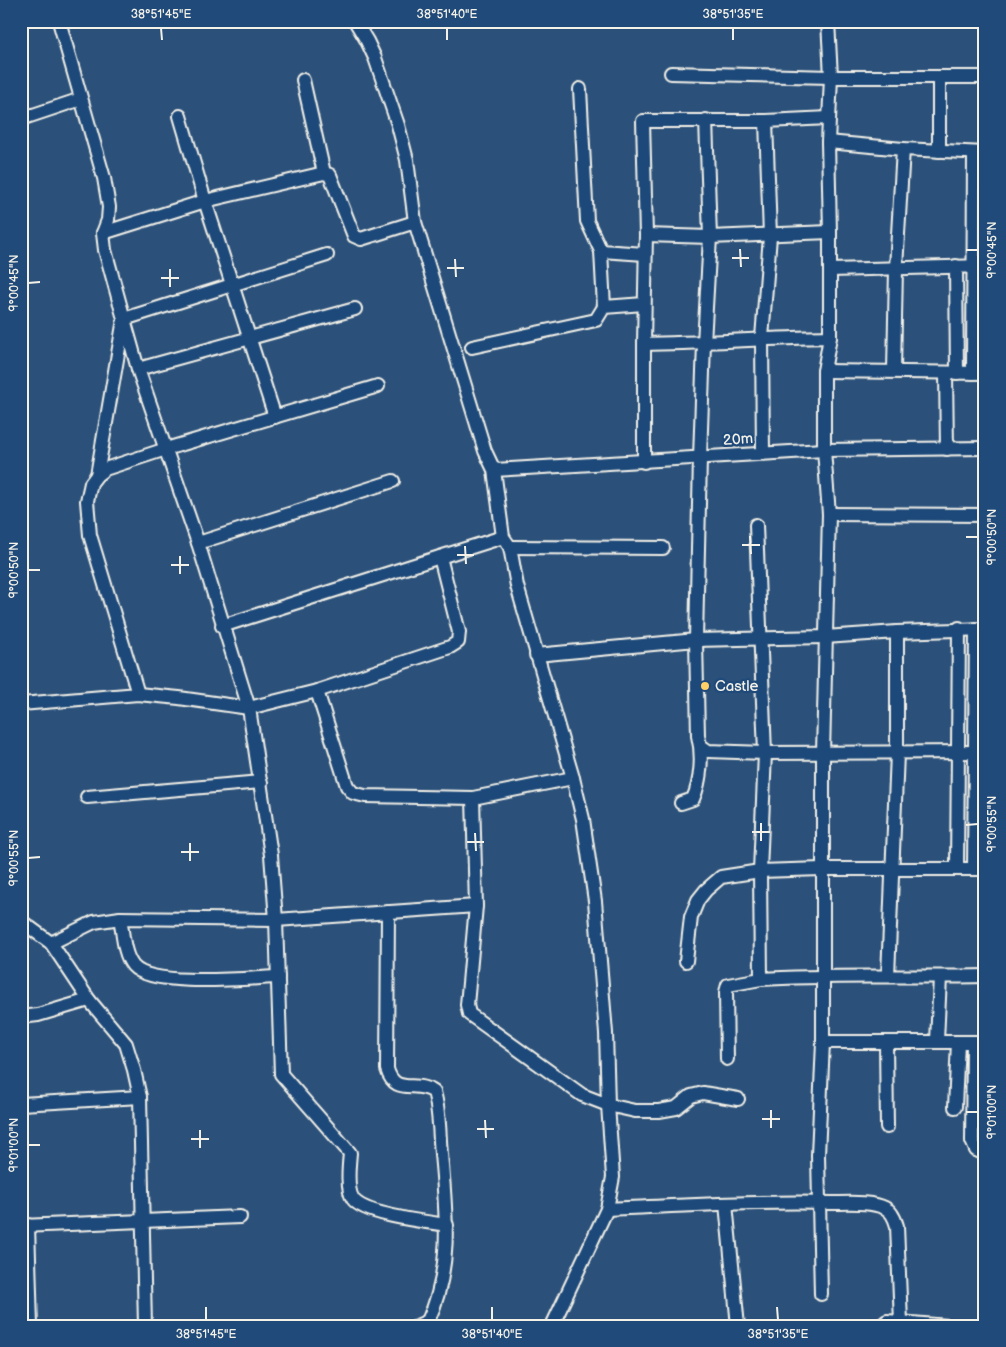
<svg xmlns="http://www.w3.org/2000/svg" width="1006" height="1347" font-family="'Balsamiq Sans',sans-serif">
<rect width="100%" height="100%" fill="#2b517b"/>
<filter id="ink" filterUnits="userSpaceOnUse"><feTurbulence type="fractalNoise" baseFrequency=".02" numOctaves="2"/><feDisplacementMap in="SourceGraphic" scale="10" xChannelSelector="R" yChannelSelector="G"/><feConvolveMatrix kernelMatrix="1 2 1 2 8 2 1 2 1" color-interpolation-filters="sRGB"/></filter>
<g filter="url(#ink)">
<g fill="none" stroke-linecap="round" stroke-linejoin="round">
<g stroke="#f4f1e8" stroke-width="16">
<g id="street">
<path d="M59,21L104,178L109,207L108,220L103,233L105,250L124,319L138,369L198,543L249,708L271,855L276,920L281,1074L350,1153C349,1164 346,1189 353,1199C364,1215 427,1222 447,1225"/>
<path d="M355,21L367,41L375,58L398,125L407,160L415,222L485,451L494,470L503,537L510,547L517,586L573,778L583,819L595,901L606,1033L608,1105L613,1177L607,1209L552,1326"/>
<path d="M671,73L831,77H985"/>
<path d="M303,80L324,173"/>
<path d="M580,89L587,221L601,251L645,254"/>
<path d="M180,116L205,201L275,417"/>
<path d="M21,119L81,99"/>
<path d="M828,142L903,149L896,268L894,371"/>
<path d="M903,149L985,153"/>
<path d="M939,151V77"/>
<path d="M103,233L205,201L324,173L330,175L354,236L361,239L415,222"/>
<path d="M646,235L710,237L830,232"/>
<path d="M601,251L604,307"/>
<path d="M956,266L957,373"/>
<path d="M830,270L985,266"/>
<path d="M644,344C706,343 768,338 830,337"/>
<path d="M472,347L596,320L604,307L644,304"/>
<path d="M138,369L355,309"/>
<path d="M824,371L985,373"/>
<path d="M946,373L947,449"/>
<path d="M973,373L974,153"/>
<path d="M763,453L762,338L770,236L766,121"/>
<path d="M644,462V344L646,235L643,121H766L829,118"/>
<path d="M494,470L824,450L985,448"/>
<path d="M97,475L124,319L327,255"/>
<path d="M829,514L985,515"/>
<path d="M756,525L765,753L760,871L761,979C836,974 910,978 985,976"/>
<path d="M198,543L393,481"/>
<path d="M510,547L663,548"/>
<path d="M222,626L503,537"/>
<path d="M536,655L696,640L825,637L897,632L985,629"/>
<path d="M317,691L347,786L353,793L365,796L473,798L573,778"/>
<path d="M138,694L90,535L87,501L91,483L97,475L105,469L166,449L378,386"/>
<path d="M21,704L138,694L179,698L249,708L317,691L450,647L458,642L459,632L440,557"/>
<path d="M701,746L708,751L765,753L985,752"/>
<path d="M87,797L261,782"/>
<path d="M473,798L476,906L467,1005L469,1014L582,1095L608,1105L635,1111H659L676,1108L691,1096L703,1093L738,1099"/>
<path d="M681,803L693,799C701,781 703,755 698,736L696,640L700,458L704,343L710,237L706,120"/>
<path d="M957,869L959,628"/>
<path d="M974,869L976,629"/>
<path d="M388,912L387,1069C395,1097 416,1079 434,1092C440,1112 439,1134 441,1154C446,1211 453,1267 428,1321L417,1326"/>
<path d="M120,918C123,932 123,954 133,966C152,988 249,978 278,977"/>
<path d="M21,921L51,943L89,1000L126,1044L134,1070L140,1097L21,1104"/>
<path d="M51,943L94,922L120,918L276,920L476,906"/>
<path d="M686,961L691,917L698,900L706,890L721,877L760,871L822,869H985"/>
<path d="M888,976L897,753V632"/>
<path d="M21,1017L38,1015L89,1000"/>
<path d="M937,1041L940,977"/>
<path d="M823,1042H985"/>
<path d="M886,1042L887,1127"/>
<path d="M973,1043L972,1141L976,1150L985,1154"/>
<path d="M727,1059L726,992L728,985L761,979"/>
<path d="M140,1097L145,1326"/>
<path d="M955,1107L958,1042"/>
<path d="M726,1204L738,1326"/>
<path d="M607,1209C682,1206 757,1201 832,1203C847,1203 872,1201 885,1208C892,1211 895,1219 897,1226L901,1322"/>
<path d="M28,1225L31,1326"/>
<path d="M21,1226L240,1217"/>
<path d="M821,1294L818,1155L823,1042V753L829,514L824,450V371L830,337V232L828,142L831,77L828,21"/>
<path d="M881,1326L887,1321L948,1326"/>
</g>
</g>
<use href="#street" stroke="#1f4a7a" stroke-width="12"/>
</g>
</g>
<path fill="none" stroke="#f4f1e8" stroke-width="2" d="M161,28L162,40M447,28V40M733,28V40M740,249L741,267M966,250H978M732,258H749M455,259L456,277M447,268H464M170,269V287M161,278H179M28,283L40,282M750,536L751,554M966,537H978M742,545H760M465,546L466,564M457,555H474M180,556V574M171,565H189M28,570H40M761,823V841M966,825L978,824M752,832H770M475,833L476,851M467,842H484M190,843V861M181,852H199M28,858L40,857M771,1110V1128M966,1112H978M762,1119H780M485,1120L486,1138M477,1129H494M200,1130V1148M191,1139H209M28,1145H40M206,1307V1320M492,1307V1320M777,1307L778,1320"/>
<circle fill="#ffd166" stroke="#1f4a7a" stroke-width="2" cx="705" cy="686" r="5"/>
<g text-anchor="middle" stroke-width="4.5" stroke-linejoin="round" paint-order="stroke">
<g font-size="15" fill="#f4f1e8" stroke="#1f4a7a">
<text transform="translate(738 439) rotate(-4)" y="5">20m</text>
</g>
<g font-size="15" fill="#f4f1e8" stroke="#1f4a7a" text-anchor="start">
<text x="715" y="691">Castle</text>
</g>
</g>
<rect width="1006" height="1347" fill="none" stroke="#1f4a7a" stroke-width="55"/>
<rect x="28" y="28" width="950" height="1292" fill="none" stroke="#f4f1e8" stroke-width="2"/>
<g font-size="12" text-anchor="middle" fill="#f4f1e8">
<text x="161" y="18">38°51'45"E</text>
<text x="447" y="18">38°51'40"E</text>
<text x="733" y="18">38°51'35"E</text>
<text transform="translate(992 250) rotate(-90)" y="4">9°00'45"N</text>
<text transform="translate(14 283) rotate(-90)" y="4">9°00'45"N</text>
<text transform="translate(992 537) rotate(-90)" y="4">9°00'50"N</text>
<text transform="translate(14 570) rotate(-90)" y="4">9°00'50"N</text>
<text transform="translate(992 824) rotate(-90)" y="4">9°00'55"N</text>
<text transform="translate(14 858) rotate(-90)" y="4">9°00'55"N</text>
<text transform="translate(992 1112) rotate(-90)" y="4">9°01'00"N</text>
<text transform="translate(14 1145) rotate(-90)" y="4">9°01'00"N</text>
<text x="206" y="1338">38°51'45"E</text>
<text x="492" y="1338">38°51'40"E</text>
<text x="778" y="1338">38°51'35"E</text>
</g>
</svg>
